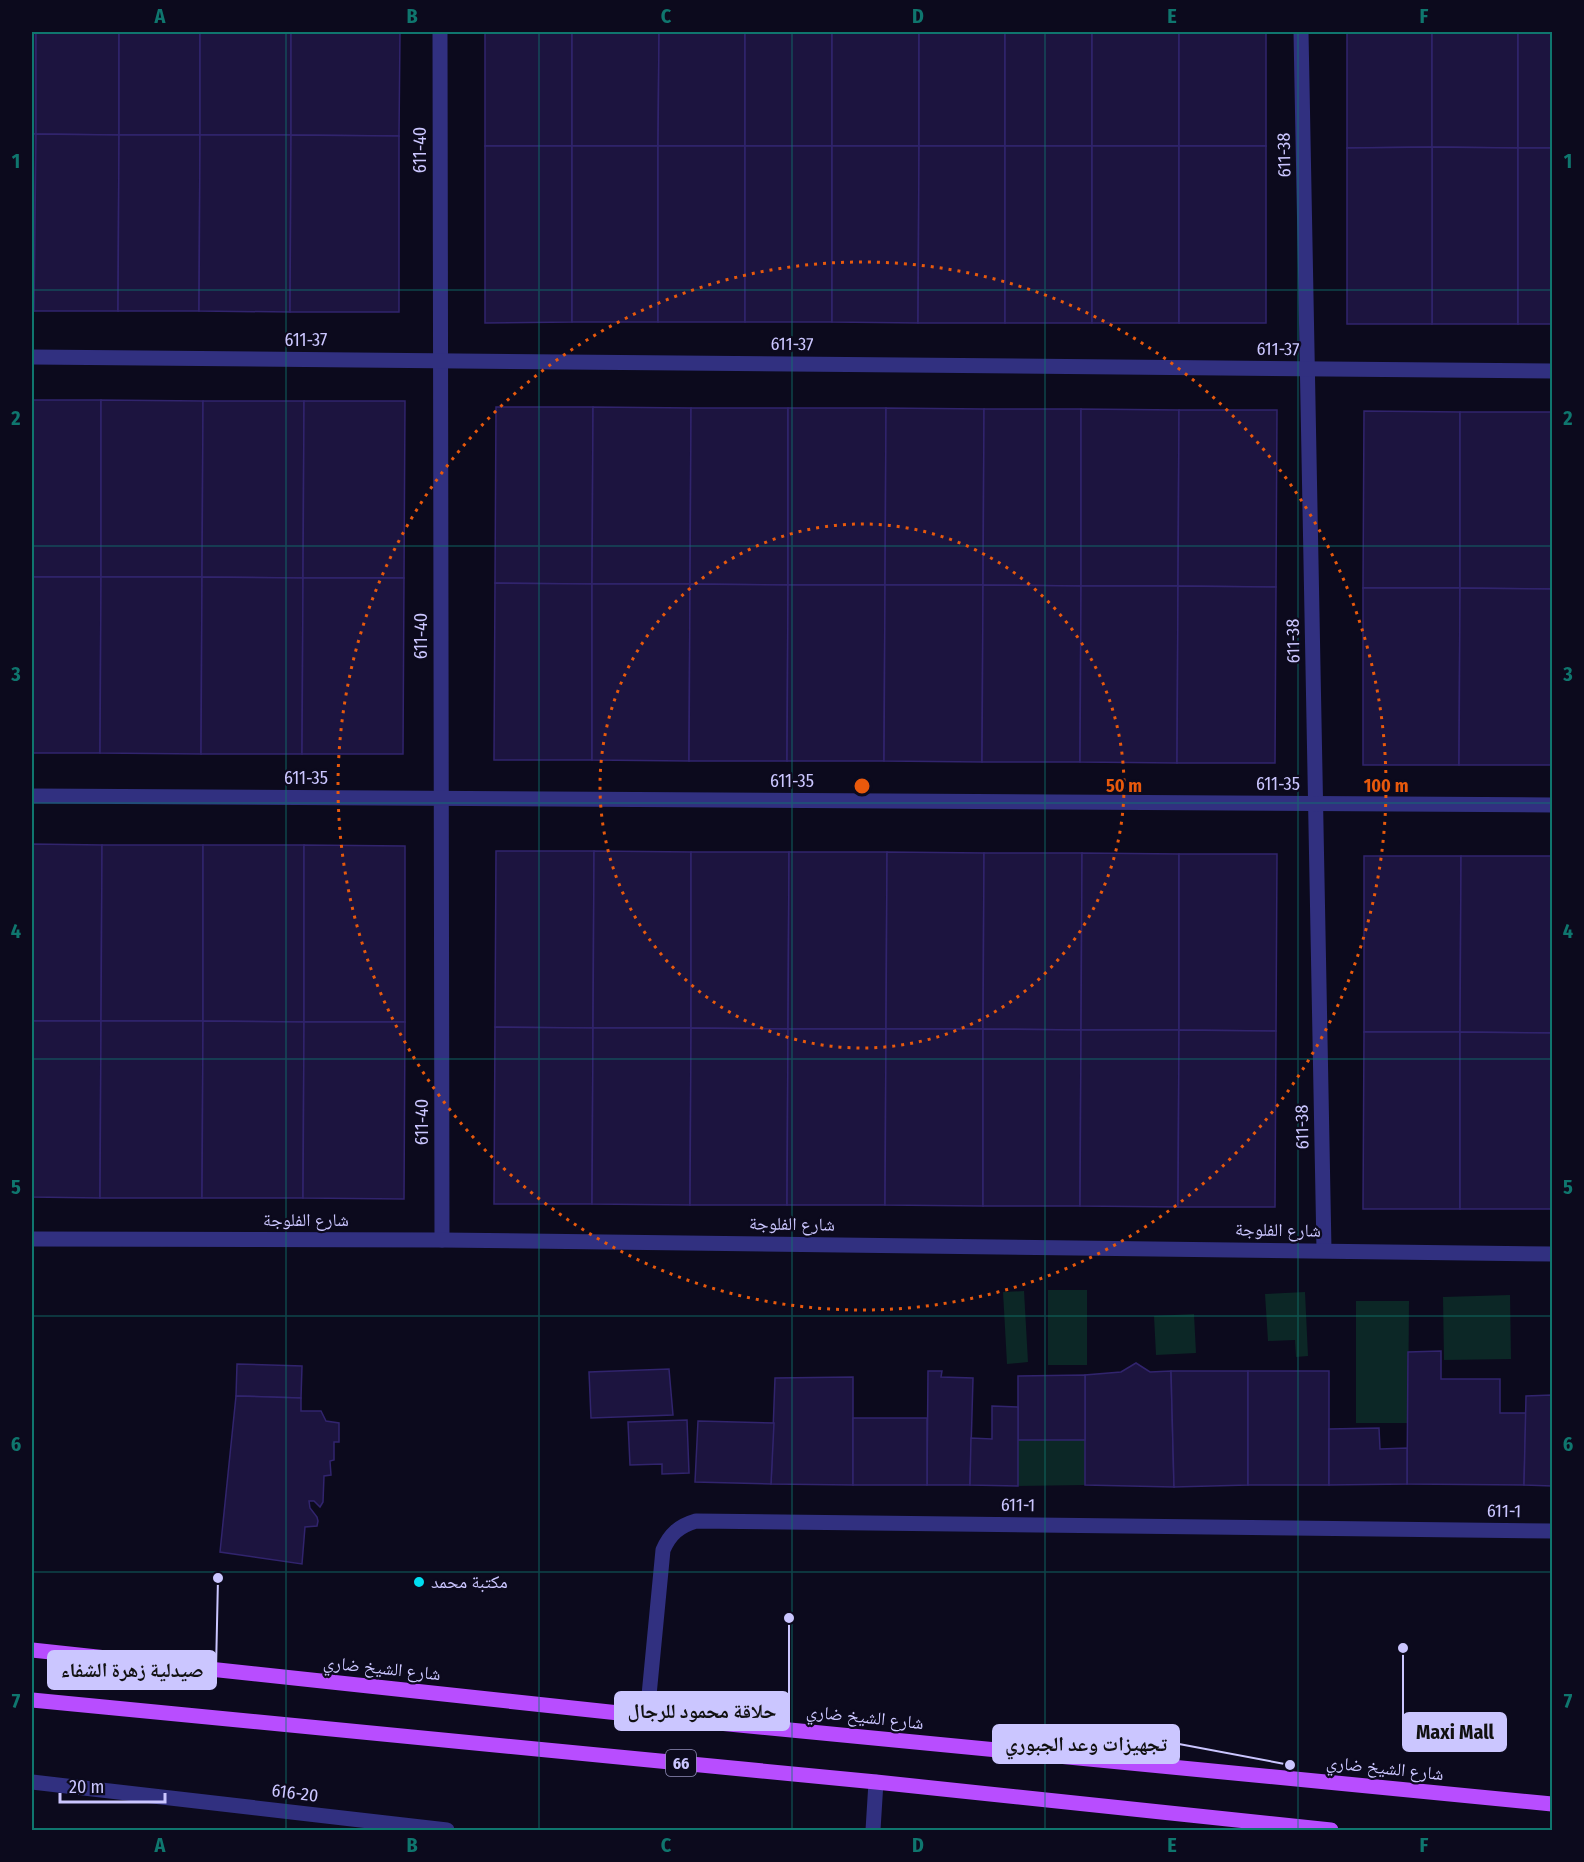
<svg xmlns="http://www.w3.org/2000/svg" width="1584" height="1862" font-family="'Fira Sans Condensed','Noto Naskh Arabic',sans-serif">
<rect width="100%" height="100%" fill="#0c0a1d"/>
<g fill="#0c2726">
<rect x="1048" y="1290" width="39" height="75"/>
<path d="M1024,1291L1028,1362L1007,1364L1003,1292Z"/>
<path d="M1305,1292L1308,1356L1296,1357L1295,1340L1268,1341L1265,1294Z"/>
<path d="M1510,1295L1511,1359L1444,1360L1443,1297Z"/>
<path d="M1356,1301H1409L1408,1423H1356Z"/>
<path d="M1194,1314L1196,1353L1156,1355L1154,1316Z"/>
<path d="M1018,1440H1085V1485L1018,1486Z"/>
</g>
<g fill="#1c143f" stroke="#31246d" stroke-width="1.5">
<rect x="32" y="32" width="4" height="102"/>
<path d="M36,32H119V135L36,134Z"/>
<rect x="119" y="32" width="81" height="103"/>
<rect x="200" y="32" width="91" height="103"/>
<path d="M291,32H400L399,136L291,135Z"/>
<rect x="485" y="32" width="87" height="114"/>
<path d="M572,32H659L658,146H572Z"/>
<path d="M659,32H745V146H658Z"/>
<rect x="745" y="32" width="87" height="114"/>
<rect x="832" y="32" width="87" height="114"/>
<rect x="919" y="32" width="86" height="114"/>
<rect x="1005" y="32" width="87" height="114"/>
<rect x="1092" y="32" width="87" height="114"/>
<rect x="1179" y="32" width="87" height="114"/>
<path d="M1347,32H1432V147L1347,148Z"/>
<path d="M1432,32H1518V148L1432,147Z"/>
<rect x="1518" y="32" width="34" height="116"/>
<path d="M32,134H36L34,311H32Z"/>
<path d="M36,134L119,135L118,311H34Z"/>
<path d="M119,135H200L199,311H118Z"/>
<path d="M200,135H291L290,312L199,311Z"/>
<path d="M291,135L399,136V312H290Z"/>
<path d="M485,146H572V322L485,323Z"/>
<rect x="572" y="146" width="86" height="176"/>
<rect x="658" y="146" width="87" height="176"/>
<rect x="745" y="146" width="87" height="176"/>
<path d="M832,146H919L918,323L832,322Z"/>
<path d="M919,146H1005V323H918Z"/>
<rect x="1005" y="146" width="87" height="177"/>
<rect x="1092" y="146" width="87" height="177"/>
<rect x="1179" y="146" width="87" height="177"/>
<path d="M1432,147L1518,148V324H1432Z"/>
<path d="M1432,147V324H1347V148Z"/>
<rect x="1518" y="148" width="34" height="176"/>
<rect x="32" y="400" width="69" height="177"/>
<path d="M101,400L203,401L202,577H101Z"/>
<path d="M203,401H304L303,578L202,577Z"/>
<path d="M304,401H405L404,578H303Z"/>
<path d="M496,407H593L592,584L495,583Z"/>
<path d="M593,407L691,408L690,584H592Z"/>
<path d="M691,408H788V585L690,584Z"/>
<path d="M788,408H886L885,585H788Z"/>
<path d="M886,408L984,409L983,585H885Z"/>
<path d="M984,409H1081V586L983,585Z"/>
<path d="M1081,409L1179,410L1178,586H1081Z"/>
<path d="M1179,410H1277L1276,587L1178,586Z"/>
<path d="M1364,411L1460,412V588H1363Z"/>
<path d="M1460,412H1552V589L1460,588Z"/>
<path d="M32,577H101L100,753H32Z"/>
<path d="M101,577H202L201,754L100,753Z"/>
<path d="M202,577L303,578L302,754H201Z"/>
<path d="M303,578H404L403,754H302Z"/>
<path d="M495,583L592,584V760H494Z"/>
<path d="M592,584H690L689,761L592,760Z"/>
<path d="M690,584L788,585L787,761H689Z"/>
<path d="M788,585H885L884,761H787Z"/>
<path d="M885,585H983L982,762L884,761Z"/>
<path d="M983,585L1081,586L1080,762H982Z"/>
<path d="M1081,586H1178L1177,763L1080,762Z"/>
<path d="M1178,586L1276,587L1275,763H1177Z"/>
<path d="M1363,588H1460L1459,765H1363Z"/>
<path d="M1460,588L1552,589V765H1459Z"/>
<path d="M32,844L102,845L101,1021H32Z"/>
<path d="M102,845H203V1021H101Z"/>
<path d="M203,845H304V1022L203,1021Z"/>
<path d="M304,845L405,846V1022H304Z"/>
<path d="M496,851H594L593,1028L495,1027Z"/>
<path d="M594,851L691,852V1028H593Z"/>
<path d="M691,852H789L788,1029L691,1028Z"/>
<path d="M789,852H887L886,1029H788Z"/>
<path d="M887,852L984,853L983,1029H886Z"/>
<path d="M984,853H1082L1081,1030L983,1029Z"/>
<path d="M1082,853L1179,854V1030H1081Z"/>
<path d="M1179,854H1277L1276,1031L1179,1030Z"/>
<path d="M1364,856H1461L1460,1032H1364Z"/>
<path d="M1461,856H1552V1033L1460,1032Z"/>
<path d="M32,1021H101L100,1198L32,1197Z"/>
<path d="M101,1021H203L202,1198H100Z"/>
<path d="M203,1021L304,1022L303,1198H202Z"/>
<path d="M304,1022H405L404,1199L303,1198Z"/>
<path d="M495,1027L593,1028L592,1204H494Z"/>
<path d="M593,1028H691L690,1205L592,1204Z"/>
<path d="M691,1028L788,1029L787,1205H690Z"/>
<path d="M788,1029H886L885,1205H787Z"/>
<path d="M886,1029H983V1206L885,1205Z"/>
<path d="M983,1029L1081,1030L1080,1206H983Z"/>
<path d="M1081,1030H1179L1178,1207L1080,1206Z"/>
<path d="M1179,1030L1276,1031L1275,1207H1178Z"/>
<path d="M1364,1032H1460V1209H1363Z"/>
<path d="M1460,1032L1552,1033V1209H1460Z"/>
<path d="M1441,1351V1379H1500V1413H1526L1524,1485L1407,1484L1408,1352Z"/>
<path d="M1136,1363L1150,1372L1171,1371L1174,1487L1085,1485V1375L1121,1372Z"/>
<path d="M237,1364L302,1366L301,1398L236,1396Z"/>
<path d="M669,1369L673,1415L591,1418L589,1372Z"/>
<path d="M928,1371H942L941,1377L973,1378L970,1485H927Z"/>
<path d="M1171,1371H1248V1485L1174,1487Z"/>
<rect x="1248" y="1371" width="81" height="114"/>
<path d="M1085,1375V1440H1018V1376Z"/>
<path d="M853,1377V1485L771,1484L775,1378Z"/>
<path d="M1552,1395V1486L1524,1485L1526,1396Z"/>
<path d="M236,1396L301,1398V1411H321L326,1421L339,1423V1442H334V1460L330,1461L331,1475L324,1476L323,1502L320,1507L314,1501H309L310,1508L317,1517L318,1521L317,1526L305,1527L302,1564L220,1552Z"/>
<path d="M992,1406L1018,1407V1486L970,1485L971,1438L992,1439Z"/>
<rect x="853" y="1418" width="74" height="67"/>
<path d="M687,1420L689,1473L662,1474V1464L630,1465L628,1422Z"/>
<path d="M698,1421L774,1423L771,1484L695,1482Z"/>
<path d="M1379,1428L1380,1449L1407,1448V1484L1329,1485V1429Z"/>
</g>
<g fill="none" stroke-linecap="round" stroke-linejoin="round">
<g stroke="#313080" stroke-width="15">
<path d="M440,32L442,1240"/>
<path d="M1301,32L1324,1250"/>
<path d="M32,357L1552,371"/>
<path d="M32,796L1552,805"/>
<path d="M647,1716L663,1550C670,1534 679,1526 696,1521L1552,1531"/>
<path d="M32,1782L447,1830"/>
<path d="M873,1830L876,1782"/>
</g>
<path stroke="#313080" stroke-width="15" d="M32,1239L442,1240L1552,1254"/>
<g stroke="#b84dff" stroke-width="15">
<path d="M32,1650L647,1716L1552,1804"/>
<path d="M32,1700L876,1782L1331,1830"/>
</g>
</g>
<path fill="none" stroke="#0f766e" stroke-width="1.5" stroke-opacity="0.55" d="M286,32V1830M539,32V1830M792,32V1830M1045,32V1830M1298,32V1830M32,290H1552M32,546H1552M32,803H1552M32,1059H1552M32,1316H1552M32,1572H1552"/>
<g fill="none" stroke="#e8590c" stroke-width="3" stroke-dasharray="3 6">
<circle cx="862" cy="786" r="262"/>
<circle cx="862" cy="786" r="524"/>
</g>
<circle fill="#00def1" stroke="#0c0a1d" stroke-width="2" cx="419" cy="1582" r="6"/>
<g text-anchor="middle" stroke-width="4.5" stroke-linejoin="round" paint-order="stroke">
<rect fill="#0c0a1d" stroke="#928ebb" stroke-width="1.5" x="666" y="1750" width="30" height="26" rx="4.5"/>
<g font-size="16" font-weight="bold" fill="#cbc6ff">
<text x="681" y="1769">66</text>
</g>
<g font-size="18" fill="#cbc6ff" stroke="#0c0a1d">
<text transform="translate(420 150) rotate(-90)" y="6">611-40</text>
<text transform="translate(1284 155) rotate(-91)" y="6">611-38</text>
<text x="306" y="346">611-37</text>
<text transform="translate(792 344) rotate(1)" y="6">611-37</text>
<text transform="translate(1278 349) rotate(1)" y="6">611-37</text>
<text transform="translate(421 636) rotate(-90)" y="6">611-40</text>
<text transform="translate(1293 641) rotate(-91)" y="6">611-38</text>
<text x="306" y="784">611-35</text>
<text x="792" y="787">611-35</text>
<text x="1278" y="790">611-35</text>
<text transform="translate(422 1122) rotate(-90)" y="6">611-40</text>
<text transform="translate(1302 1127) rotate(-91)" y="6">611-38</text>
<text x="306" y="1226">شارع الفلوجة</text>
<text transform="translate(792 1224) rotate(1)" y="6">شارع الفلوجة</text>
<text transform="translate(1278 1230) rotate(1)" y="6">شارع الفلوجة</text>
<text transform="translate(1018 1505) rotate(1)" y="6">611-1</text>
<text transform="translate(1504 1511) rotate(1)" y="6">611-1</text>
<text transform="translate(382 1668) rotate(6)" y="6">شارع الشيخ ضاري</text>
<text transform="translate(865 1717) rotate(6)" y="6">شارع الشيخ ضاري</text>
<text transform="translate(1385 1768) rotate(6)" y="6">شارع الشيخ ضاري</text>
<text transform="translate(295 1793) rotate(7)" y="6">616-20</text>
</g>
<g font-size="18" fill="#cbc6ff" stroke="#0c0a1d" text-anchor="start">
<text x="431" y="1588">مكتبة محمد</text>
</g>
</g>
<circle cx="862" cy="786" r="9" fill="#e8590c" stroke="#0c0a1d" stroke-width="3"/>
<g font-size="18" text-anchor="middle" font-weight="bold" fill="#e8590c" stroke="#0c0a1d" stroke-width="4.5" stroke-linejoin="round" paint-order="stroke">
<text x="1124" y="792">50 m</text>
<text x="1386" y="792">100 m</text>
</g>
<path fill="none" stroke="#cbc6ff" stroke-width="2" d="M218 1578L216 1670M789 1618L789 1711M1403 1648L1403 1732M1290 1765L1179 1744"/>
<g fill="#cbc6ff" stroke="#0c0a1d" stroke-width="2">
<circle cx="218" cy="1578" r="6"/>
<circle cx="789" cy="1618" r="6"/>
<circle cx="1403" cy="1648" r="6"/>
<circle cx="1290" cy="1765" r="6"/>
</g>
<g fill="#cbc6ff" stroke="#cbc6ff" stroke-width="2">
<rect x="48" y="1651" width="168" height="38" rx="6"/>
<rect x="615" y="1692" width="174" height="38" rx="6"/>
<rect x="1403" y="1713" width="103" height="38" rx="6"/>
<rect x="993" y="1725" width="186" height="38" rx="6"/>
</g>
<g font-size="20" text-anchor="middle" font-weight="bold" fill="#111">
<text x="132" y="1677">صيدلية زهرة الشفاء</text>
<text x="702" y="1718">حلاقة محمود للرجال</text>
<text x="1455" y="1739">Maxi Mall</text>
<text x="1086" y="1751">تجهيزات وعد الجبوري</text>
</g>
<rect width="1584" height="1862" fill="none" stroke="#0c0a1d" stroke-width="66"/>
<path d="M60 1793v9h105v-9" fill="none" stroke="#cbc6ff" stroke-width="3"/>
<text x="69" y="1793" font-size="18" fill="#cbc6ff" stroke="#0c0a1d" stroke-width="4.5" paint-order="stroke">20 m</text>
<rect x="33" y="33" width="1518" height="1796" fill="none" stroke="#0f766e" stroke-width="2"/>
<g font-size="20" text-anchor="middle" font-weight="bold" fill="#0f766e">
<text x="160" y="23">A</text>
<text x="412" y="23">B</text>
<text x="666" y="23">C</text>
<text x="918" y="23">D</text>
<text x="1172" y="23">E</text>
<text x="1424" y="23">F</text>
<text x="16" y="168">1</text>
<text x="1568" y="168">1</text>
<text x="16" y="425">2</text>
<text x="1568" y="425">2</text>
<text x="16" y="681">3</text>
<text x="1568" y="681">3</text>
<text x="16" y="938">4</text>
<text x="1568" y="938">4</text>
<text x="16" y="1194">5</text>
<text x="1568" y="1194">5</text>
<text x="16" y="1451">6</text>
<text x="1568" y="1451">6</text>
<text x="16" y="1708">7</text>
<text x="1568" y="1708">7</text>
<text x="160" y="1852">A</text>
<text x="412" y="1852">B</text>
<text x="666" y="1852">C</text>
<text x="918" y="1852">D</text>
<text x="1172" y="1852">E</text>
<text x="1424" y="1852">F</text>
</g>
</svg>
